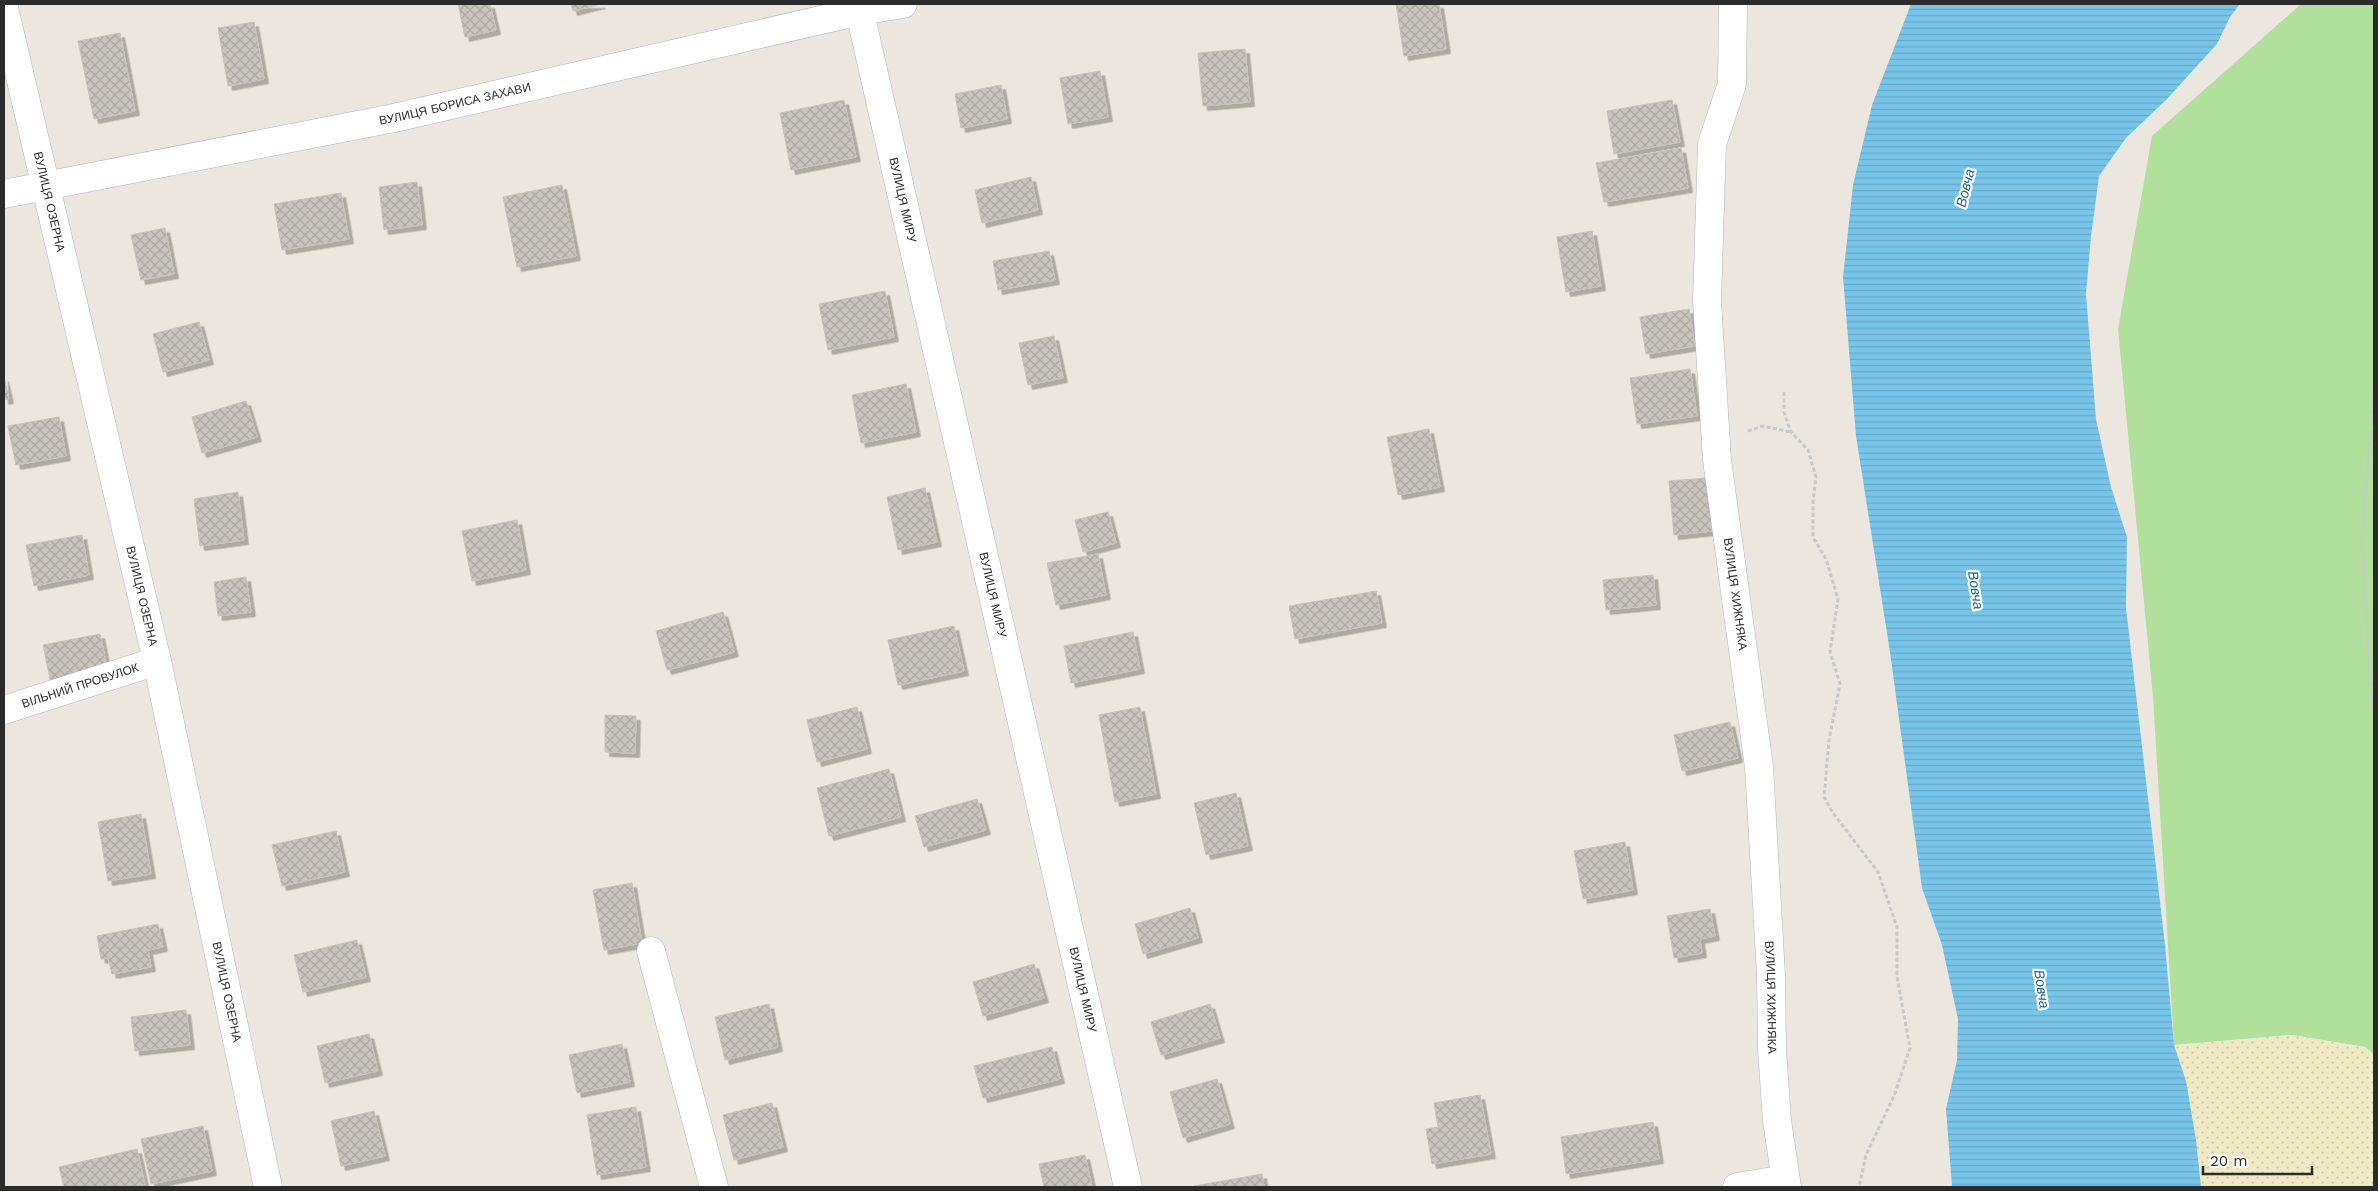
<svg xmlns="http://www.w3.org/2000/svg" width="2378" height="1191" font-family="'Work Sans',sans-serif">
<defs>
<pattern id="sand-dots" width="8" height="8" patternUnits="userSpaceOnUse" patternTransform="scale(1.25)"><rect width="8" height="8" fill="#efeac3"/><path d="M2 2h.1M6 6h.1" fill="none" stroke="#cdc9a8" stroke-width="1.8" stroke-linecap="round"/></pattern>
<pattern id="water-rules" width="6" height="5" patternUnits="userSpaceOnUse" patternTransform="scale(1.25)"><rect width="6" height="5" fill="#77c5e8"/><path d="M0 2.5h6" fill="none" stroke="#67a9c7"/></pattern>
<pattern id="building-cross-hatch" width="8" height="8" patternUnits="userSpaceOnUse" patternTransform="scale(1.25)"><rect width="8" height="8" fill="#c8c3bd"/><path d="M0 0l8 8M0 8l8-8" fill="none" stroke="#aca8a3"/></pattern>
<filter id="shadow"><feDropShadow dx="4.5" dy="4.5" stdDeviation="0" flood-color="#0004"/></filter>
</defs>
<rect width="100%" height="100%" fill="#ece7de"/>
<path fill="#b1e09d" d="M2301,4H2374V1055L2365,1047L2292,1035L2174,1045L2153,697L2118,329L2152,136Z"/>
<path fill="url(#sand-dots)" d="M2292,1035L2365,1047L2374,1055V1187H2201C2196,1138 2189,1092 2174,1045Z"/>
<path fill="url(#water-rules)" d="M1911,4H2240L2230,17L2217,44L2167,99L2126,138L2099,176L2091,236L2086,294L2096,419L2111,487L2127,537L2126,608L2165,945L2174,1045L2186,1081L2196,1140L2201,1187H1952L1946,1109L1957,1060L1958,1019L1942,945L1922,888L1890,652L1856,436L1843,277L1853,185L1872,105Z"/>
<g fill="url(#building-cross-hatch)" stroke="#c7c2b8" filter="url(#shadow)">
<path d="M458,4H490L496,30L465,37Z"/>
<path d="M571,4H601L573,11Z"/>
<path d="M1396,4H1439L1446,49L1404,56Z"/>
<path d="M254,22L264,79L228,86L218,28Z"/>
<path d="M120,33L135,111L94,119L78,41Z"/>
<path d="M1245,49L1250,102L1203,106L1198,53Z"/>
<path d="M1100,71L1108,117L1068,124L1060,78Z"/>
<path d="M1001,85L1007,119L961,128L955,94Z"/>
<path d="M844,100L856,157L791,170L780,113Z"/>
<path d="M1672,100L1680,142L1614,154L1607,111Z"/>
<path d="M1681,148L1688,188L1604,202L1596,163Z"/>
<path d="M1031,177L1038,210L982,223L975,190Z"/>
<path d="M417,182L422,225L384,230L379,187Z"/>
<path d="M562,185L576,256L517,267L503,197Z"/>
<path d="M341,193L349,239L282,250L274,204Z"/>
<path d="M165,228L174,274L141,280L131,235Z"/>
<path d="M1592,231L1601,286L1566,292L1557,237Z"/>
<path d="M1049,251L1055,280L998,290L993,261Z"/>
<path d="M885,291L894,337L828,350L819,304Z"/>
<path d="M1689,309L1695,346L1646,354L1640,317Z"/>
<path d="M199,322L209,360L163,372L153,334Z"/>
<path d="M1054,336L1063,378L1028,385L1019,343Z"/>
<path d="M1690,369L1697,416L1637,424L1630,378Z"/>
<path d="M4,377L9,399L4,400Z"/>
<path d="M906,384L916,432L861,443L852,395Z"/>
<path d="M246,401L257,437L202,453L192,417Z"/>
<path d="M59,417L66,456L16,465L8,426Z"/>
<path d="M1429,429L1440,487L1398,495L1387,437Z"/>
<path d="M1706,478L1712,531L1674,535L1669,481Z"/>
<path d="M925,488L937,542L898,550L887,497Z"/>
<path d="M238,492L244,540L200,546L194,499Z"/>
<path d="M1108,512L1116,543L1083,552L1075,520Z"/>
<path d="M517,520L526,570L472,581L462,531Z"/>
<path d="M82,535L89,575L34,586L26,545Z"/>
<path d="M1098,554L1106,595L1056,605L1047,563Z"/>
<path d="M1653,575L1656,605L1606,610L1603,580Z"/>
<path d="M246,577L251,612L218,616L214,582Z"/>
<path d="M1376,591L1382,623L1295,639L1289,606Z"/>
<path d="M723,612L734,652L667,670L656,631Z"/>
<path d="M954,626L964,671L898,685L888,640Z"/>
<path d="M1133,632L1140,669L1071,683L1064,646Z"/>
<path d="M100,634L108,673L51,684L43,645Z"/>
<path d="M857,707L867,749L817,762L807,720Z"/>
<path d="M1140,707L1156,794L1115,802L1099,715Z"/>
<path d="M605,715L636,716L635,753L605,752Z"/>
<path d="M1730,722L1738,758L1682,771L1674,735Z"/>
<path d="M889,769L901,817L829,836L817,788Z"/>
<path d="M1236,793L1248,846L1206,855L1194,803Z"/>
<path d="M977,799L986,830L924,847L915,816Z"/>
<path d="M141,814L151,874L108,881L98,822Z"/>
<path d="M336,831L345,872L282,886L272,845Z"/>
<path d="M1625,842L1633,890L1583,899L1574,851Z"/>
<path d="M632,883L642,943L604,950L593,890Z"/>
<path d="M1190,908L1198,938L1143,954L1135,924Z"/>
<path d="M1710,909L1715,936L1700,939L1702,953L1674,958L1667,916Z"/>
<path d="M158,924L163,947L148,950L151,967L112,974L108,958L101,959L97,936Z"/>
<path d="M357,940L366,977L303,992L294,955Z"/>
<path d="M1034,964L1044,998L983,1016L973,982Z"/>
<path d="M769,1004L778,1047L725,1060L715,1017Z"/>
<path d="M1210,1004L1220,1038L1161,1055L1151,1022Z"/>
<path d="M186,1010L190,1045L135,1051L131,1017Z"/>
<path d="M369,1034L378,1071L325,1083L317,1046Z"/>
<path d="M622,1044L630,1082L577,1093L569,1055Z"/>
<path d="M1052,1047L1060,1079L983,1098L974,1066Z"/>
<path d="M1217,1079L1230,1124L1183,1138L1170,1092Z"/>
<path d="M1480,1095L1491,1154L1432,1164L1426,1129L1438,1127L1434,1103Z"/>
<path d="M772,1103L783,1147L734,1160L723,1115Z"/>
<path d="M636,1107L646,1167L597,1175L587,1115Z"/>
<path d="M374,1111L385,1156L341,1166L331,1121Z"/>
<path d="M1653,1122L1659,1159L1566,1174L1561,1137Z"/>
<path d="M203,1126L212,1171L151,1184L141,1139Z"/>
<path d="M137,1149L145,1186L64,1187L59,1167Z"/>
<path d="M1085,1155L1092,1187H1044L1039,1164Z"/>
<path d="M1262,1174L1264,1187H1194V1186Z"/>
</g>
<g fill="none" stroke-linecap="round" stroke-linejoin="round">
<g stroke="#b1b4be" stroke-width="29">
<g id="minor">
<path id="s1" d="M858,4L1128,1187"/>
<path id="s2" d="M1733,4L1732,84L1712,144L1707,301L1717,460L1759,767L1771,975L1772,1049L1777,1121L1787,1187"/>
<path id="s3" d="M4,8L157,661L268,1187"/>
<path id="s4" d="M4,194L394,118L860,11L903,4"/>
<path id="s5" d="M4,710L157,661"/>
<path d="M651,951L714,1187"/>
<path d="M1737,1187L1785,1179"/>
</g>
</g>
<g stroke="#c8c8c8" stroke-width="3" stroke-dasharray="4 2.5" stroke-linecap="butt">
<path d="M2374,384L2362,537L2370,686L2374,712"/>
<path d="M1784,392V412L1791,432L1808,450L1816,477L1813,501V537L1826,559L1838,599L1830,652L1840,684L1829,740L1824,797L1833,813L1878,872L1897,927V977L1910,1048L1894,1096L1866,1155L1859,1187"/>
<path d="M1748,431L1763,426L1790,432"/>
</g>
<use href="#minor" stroke="#fff" stroke-width="28"/>
</g>
<g text-anchor="middle" stroke-width="4.5" stroke-linejoin="round" paint-order="stroke">
<g font-size="12" fill="#2b2b2b" stroke="#fff">
<text dy="4" stroke="none"><textPath href="#s4" startOffset="460">ВУЛИЦЯ БОРИСА ЗАХАВИ</textPath></text>
<text dy="4" stroke="none"><textPath href="#s1" startOffset="201">ВУЛИЦЯ МИРУ</textPath></text>
<text dy="4" stroke="none"><textPath href="#s3" startOffset="199">ВУЛИЦЯ ОЗЕРНА</textPath></text>
<text dy="4" stroke="none"><textPath href="#s2" startOffset="595">ВУЛИЦЯ ХИЖНЯКА</textPath></text>
<text dy="4" stroke="none"><textPath href="#s1" startOffset="606">ВУЛИЦЯ МИРУ</textPath></text>
<text dy="4" stroke="none"><textPath href="#s3" startOffset="604">ВУЛИЦЯ ОЗЕРНА</textPath></text>
<text dy="4" stroke="none"><textPath href="#s5" startOffset="80">ВІЛЬНИЙ ПРОВУЛОК</textPath></text>
<text dy="4" stroke="none"><textPath href="#s1" startOffset="1011">ВУЛИЦЯ МИРУ</textPath></text>
<text dy="4" stroke="none"><textPath href="#s3" startOffset="1009">ВУЛИЦЯ ОЗЕРНА</textPath></text>
<text dy="4" stroke="none"><textPath href="#s2" startOffset="1000">ВУЛИЦЯ ХИЖНЯКА</textPath></text>
</g>
<g font-size="14" font-style="italic" fill="#156495" stroke="#fff">
<text transform="translate(1965 188) rotate(-76)" y="5">Вовча</text>
<text transform="translate(1976 590) rotate(81)" y="5">Вовча</text>
<text transform="translate(2042 989) rotate(82)" y="5">Вовча</text>
</g>
</g>
<rect width="2378" height="1191" fill="none" stroke="#2b2b2b" stroke-width="10"/>
<path d="M2203 1166v8h109v-8" fill="none" stroke="#2b2b2b" stroke-width="2.5"/>
<text x="2210" y="1166" font-size="15" fill="#2b2b2b" stroke="#ffffff" stroke-width="4" paint-order="stroke">20 m</text>
</svg>
